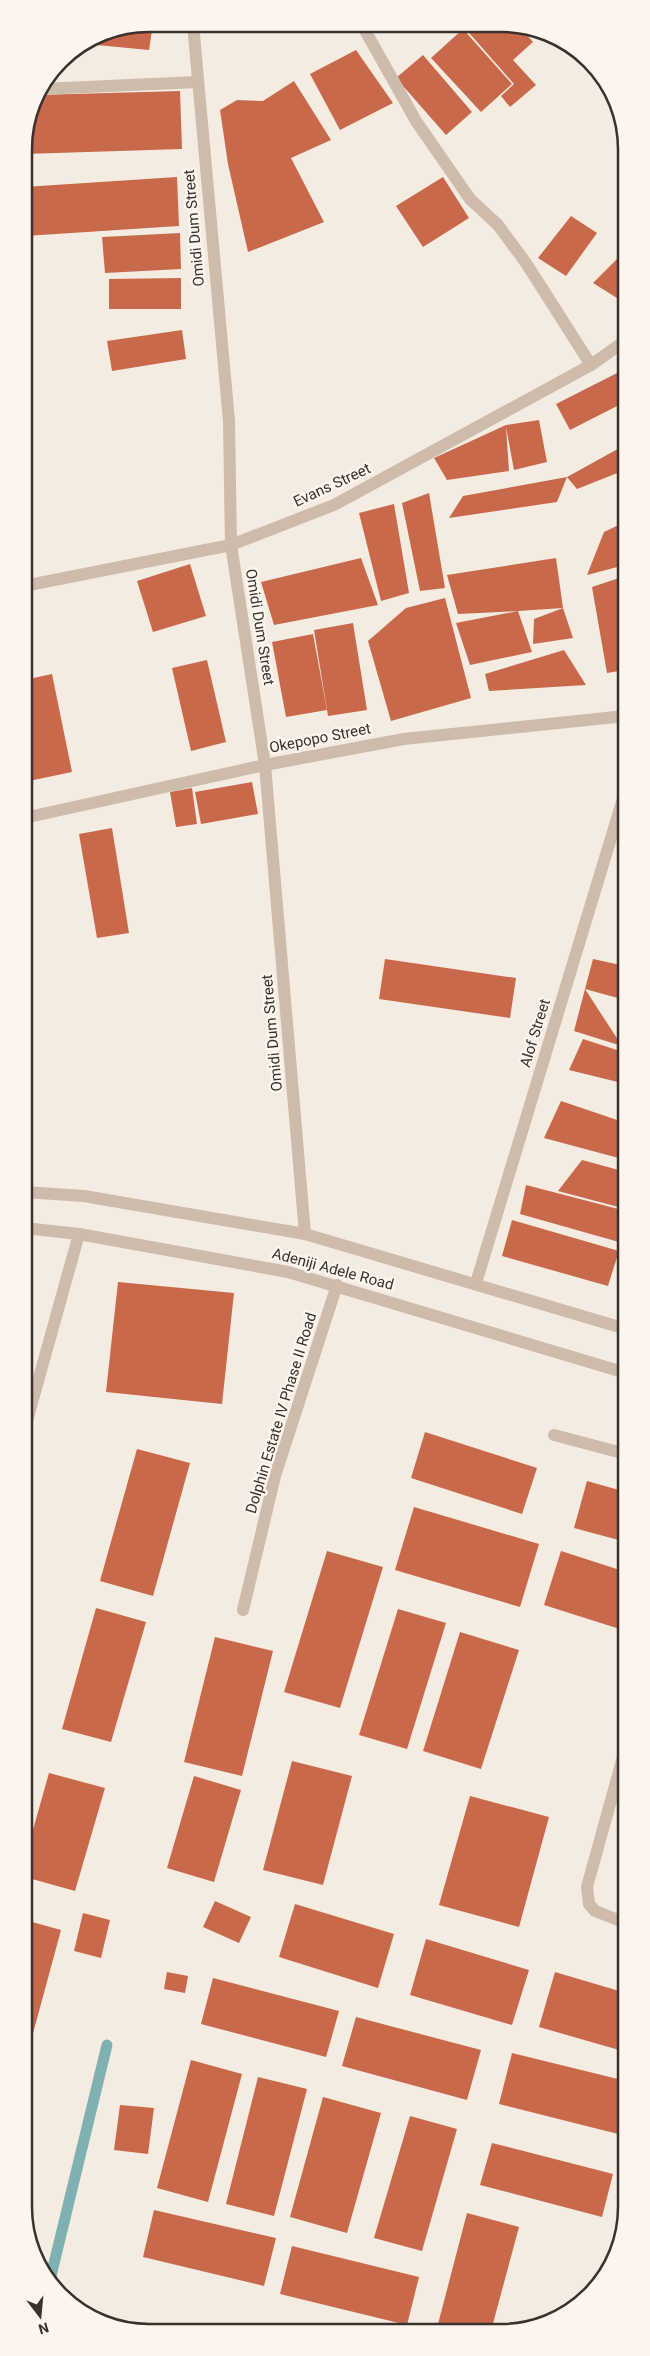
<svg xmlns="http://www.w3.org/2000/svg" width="650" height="2356" font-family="Roboto,sans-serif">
<rect width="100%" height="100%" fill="#f4ebe1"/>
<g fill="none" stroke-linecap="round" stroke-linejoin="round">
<path stroke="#7fb0b2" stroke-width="11" d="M50,2280L107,2045"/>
</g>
<g fill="#c8694b">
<path d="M153,24L149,50L86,44L102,33Z"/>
<path d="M463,26H519L533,42L513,60L536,85L510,107L501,96L514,84Z"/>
<path d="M463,29L512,84L481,112L431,58Z"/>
<path d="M356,50L393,103L340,130L310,74Z"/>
<path d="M423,55L472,112L446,135L396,78Z"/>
<path d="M294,81L331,140L291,158L324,222L248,252L228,164L220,110L237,100L263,101Z"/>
<path d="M180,91L182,149L24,154V142L33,101L37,95Z"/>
<path d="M177,177L179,226L25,236L24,187Z"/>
<path d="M443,177L469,218L423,247L396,206Z"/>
<path d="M571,216L597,233L566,276L538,258Z"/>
<path d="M180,233L181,269L105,273L102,237Z"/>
<path d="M625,251V303L593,283Z"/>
<path d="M181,278V309H109V279Z"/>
<path d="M182,330L186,359L112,371L107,341Z"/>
<path d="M625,369V402L570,430L556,404Z"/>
<path d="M625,417V436L619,419Z"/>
<path d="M539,420L547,462L514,470L506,427L509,471L447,480L434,458L506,425Z"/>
<path d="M625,445V470L577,489L567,477L557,502L449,518L463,496L567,477Z"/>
<path d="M429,493L445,588L420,591L402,503Z"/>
<path d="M394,504L409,593L381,601L359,513Z"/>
<path d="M625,522V565L587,575L604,532Z"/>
<path d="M361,558L378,605L274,625L261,582Z"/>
<path d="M556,558L563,608L518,611L532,652L470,665L456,623L518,611L458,614L447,575Z"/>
<path d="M190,564L206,616L153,632L137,581Z"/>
<path d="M625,576V670L607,673L592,587Z"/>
<path d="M445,598L471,698L391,721L368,641L406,608Z"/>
<path d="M563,608L573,638L533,644L534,619Z"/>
<path d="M353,623L367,710L328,716L314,630Z"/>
<path d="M313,634L327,710L286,717L272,642Z"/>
<path d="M564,650L586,685L489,691L485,674Z"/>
<path d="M207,660L226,742L191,751L172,668Z"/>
<path d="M52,674L72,772L24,782V680Z"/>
<path d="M252,782L258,814L201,824L195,792Z"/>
<path d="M192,788L197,824L176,827L170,792Z"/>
<path d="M112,828L129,933L97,938L79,834Z"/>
<path d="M385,959L516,978L510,1018L379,999Z"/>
<path d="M593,959L625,966V1000L585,989L622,1046L574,1031L585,989Z"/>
<path d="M583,1039L626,1053V1084L569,1070Z"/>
<path d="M561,1101L626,1123V1160L544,1138Z"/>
<path d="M582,1160L626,1172V1209L558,1191Z"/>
<path d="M526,1185L626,1211V1244L520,1214Z"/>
<path d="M512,1220L619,1251L608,1286L502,1256Z"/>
<path d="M118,1282L234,1293L222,1404L106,1392Z"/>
<path d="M425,1432L537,1468L522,1514L411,1478Z"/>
<path d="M137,1449L190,1463L153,1596L100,1581Z"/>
<path d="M587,1481L626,1492V1542L574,1528Z"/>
<path d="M414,1507L539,1544L520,1607L395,1570Z"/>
<path d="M327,1551L383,1567L340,1708L284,1692Z"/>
<path d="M561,1551L626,1572V1631L544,1605Z"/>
<path d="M96,1608L146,1622L111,1742L62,1729Z"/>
<path d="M398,1609L446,1623L407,1749L359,1735Z"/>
<path d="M460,1632L519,1650L481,1769L423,1751Z"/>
<path d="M215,1637L273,1651L242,1776L184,1762Z"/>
<path d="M292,1761L352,1776L323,1885L263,1870Z"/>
<path d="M49,1773L105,1788L75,1891L25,1877V1858Z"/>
<path d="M194,1776L241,1790L214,1882L167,1868Z"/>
<path d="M470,1796L549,1817L519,1927L439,1905Z"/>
<path d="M215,1901L251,1917L239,1943L203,1927Z"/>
<path d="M295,1904L394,1934L378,1988L279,1957Z"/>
<path d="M83,1913L110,1920L101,1958L74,1951Z"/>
<path d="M25,1920L61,1930L28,2052L25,2051Z"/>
<path d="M426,1939L529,1970L512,2025L410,1995Z"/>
<path d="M167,1972L188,1976L185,1993L164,1989Z"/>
<path d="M555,1972L626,1993V2052L539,2027Z"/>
<path d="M213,1978L339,2011L326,2057L201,2024Z"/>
<path d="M356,2017L481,2050L467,2100L342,2066Z"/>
<path d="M512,2053L626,2081V2136L499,2104Z"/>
<path d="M191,2060L242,2074L208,2202L157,2188Z"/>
<path d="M258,2077L307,2089L274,2216L226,2204Z"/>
<path d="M323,2097L381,2113L347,2233L290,2217Z"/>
<path d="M120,2105L154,2108L148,2154L114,2150Z"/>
<path d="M410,2116L457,2129L422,2251L374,2238Z"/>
<path d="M492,2143L613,2174L602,2217L480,2185Z"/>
<path d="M154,2210L276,2238L264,2286L143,2257Z"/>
<path d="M467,2213L519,2227L491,2331H446L437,2328Z"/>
<path d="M292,2246L419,2277L407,2325L280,2294Z"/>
</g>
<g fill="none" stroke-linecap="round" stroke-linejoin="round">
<g stroke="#cdbbac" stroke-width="12">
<path d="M554,1435L626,1454"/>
<path d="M626,1746L587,1887L589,1904L595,1911L626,1923"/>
</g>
<g stroke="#cdbbac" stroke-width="12">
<path d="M193,24L229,421L231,545L265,765L305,1234"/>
<path d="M362,25L416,121L470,199L498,225L526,263L591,365"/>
<path d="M42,89L197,82"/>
<path d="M24,586L231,545L334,505L591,365L625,341"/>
<path d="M24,818L265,765L404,739L625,716"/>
<path d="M24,1192L84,1196L305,1234L626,1329"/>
<path d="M24,1228L79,1234L288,1272L626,1373"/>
<path d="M476,1283L625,792"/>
<path d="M25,1428L79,1234"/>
<path d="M243,1610L275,1476L337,1285"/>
</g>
</g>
<g text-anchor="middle" stroke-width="5" stroke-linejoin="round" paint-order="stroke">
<g font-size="15" fill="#3b302b" stroke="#fbf5ee">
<text transform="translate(194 228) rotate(-95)" y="5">Omidi Dum Street</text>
<text transform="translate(332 485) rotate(-25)" y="5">Evans Street</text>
<text transform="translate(260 627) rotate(81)" y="5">Omidi Dum Street</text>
<text transform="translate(320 738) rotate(-11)" y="5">Okepopo Street</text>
<text transform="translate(272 1033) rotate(-95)" y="5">Omidi Dum Street</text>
<text transform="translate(535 1033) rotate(-73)" y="5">Alof Street</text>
<text transform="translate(333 1269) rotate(15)" y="5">Adeniji Adele Road</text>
<text transform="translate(281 1413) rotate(-73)" y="5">Dolphin Estate IV Phase II Road</text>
</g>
</g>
<path d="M0 0H650V2356H0ZM149 32H501A117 117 0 0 1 618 149V2207A117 117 0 0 1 501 2324H149A117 117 0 0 1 32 2207V149A117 117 0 0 1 149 32Z" fill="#fbf5ee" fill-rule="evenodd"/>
<path fill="none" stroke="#3b302b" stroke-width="2.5" d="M149 32H501A117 117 0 0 1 618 149V2207A117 117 0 0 1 501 2324H149A117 117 0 0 1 32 2207V149A117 117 0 0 1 149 32Z"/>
<g transform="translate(40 2316) rotate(164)" stroke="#fbf5ee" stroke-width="4" paint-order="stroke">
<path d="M0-4L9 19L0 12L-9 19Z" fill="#3b302b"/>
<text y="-8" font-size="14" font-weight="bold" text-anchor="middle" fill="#3b302b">N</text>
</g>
</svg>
